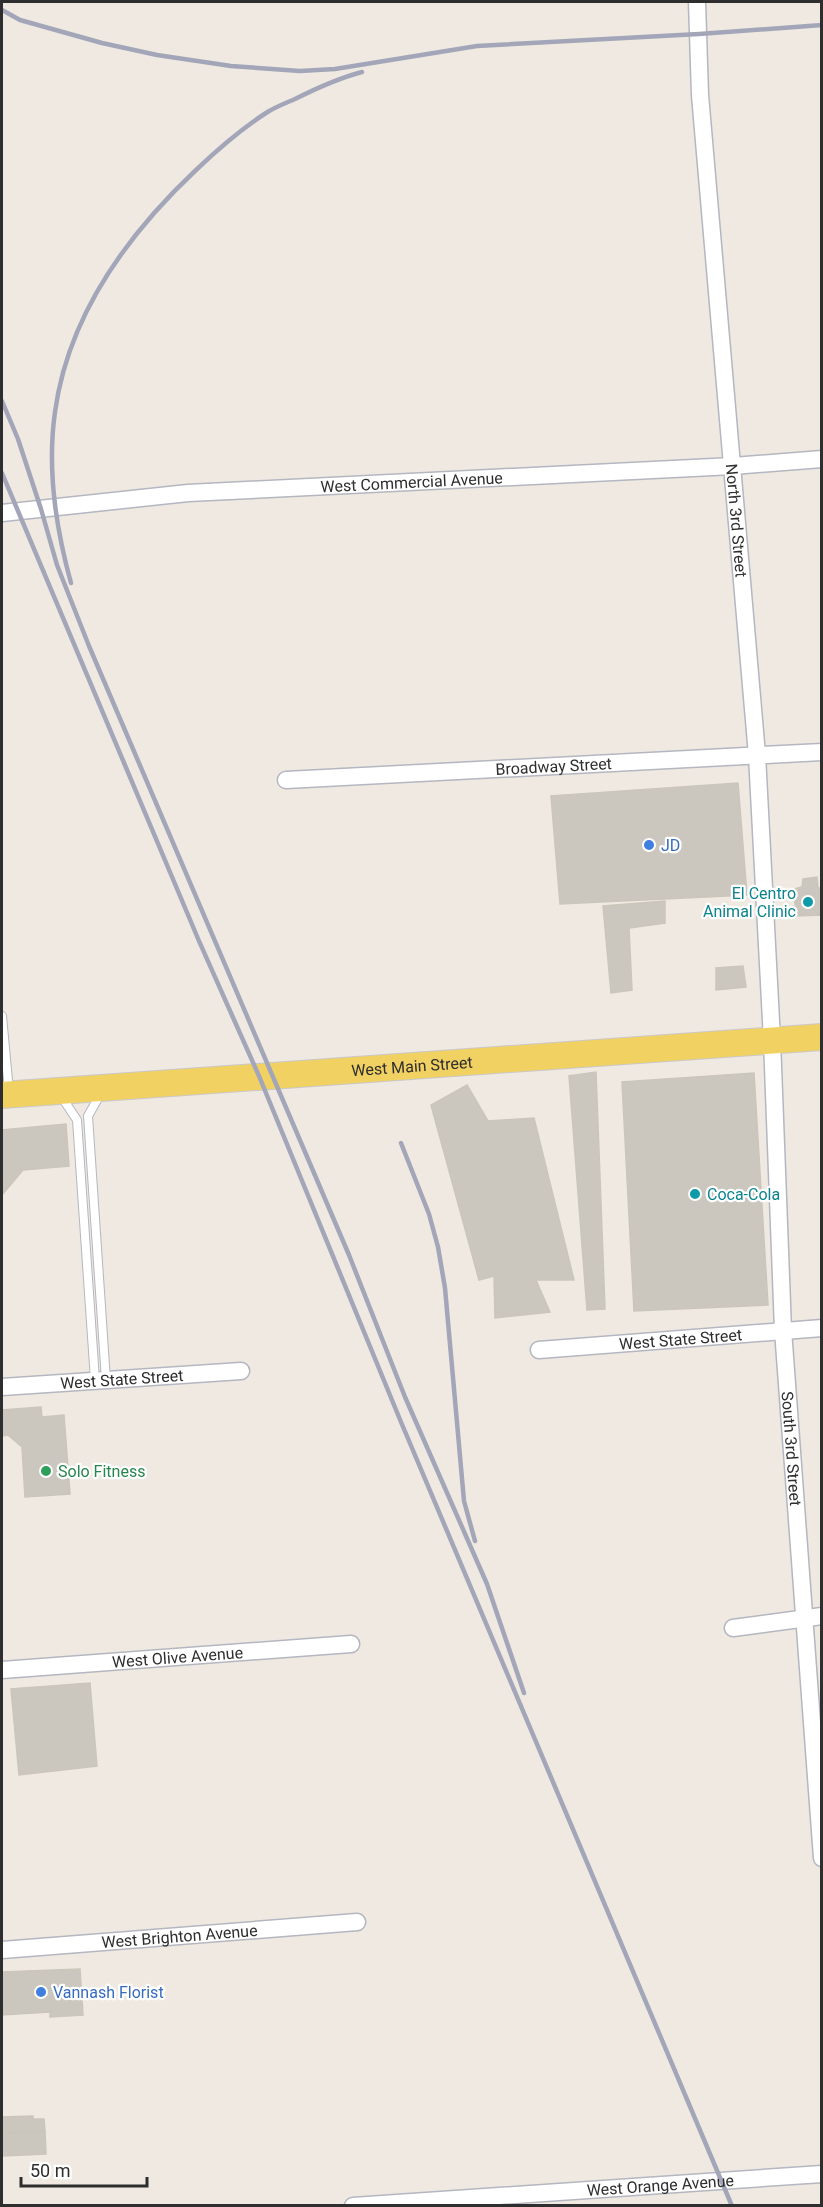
<svg xmlns="http://www.w3.org/2000/svg" width="823" height="2207" font-family="Roboto,sans-serif">
<rect width="100%" height="100%" fill="#efe9e1"/>
<g fill="#cbc7bf" stroke="#cbc5ba" stroke-width="1.5">
<path d="M738,783L747,895L560,904L551,796Z"/>
<path d="M817,877L818,888H822V915L796,916L794,889L802,887L803,879Z"/>
<path d="M665,901V923L629,928L632,990L611,993L603,906Z"/>
<path d="M743,966L746,987L716,990V968Z"/>
<path d="M596,1072L605,1309L587,1310L569,1076Z"/>
<path d="M754,1073L768,1305L634,1311L622,1082Z"/>
<path d="M467,1085L488,1121L534,1118L574,1280H536L550,1312L495,1318L494,1276L479,1280L431,1105Z"/>
<path d="M66,1124L69,1166L23,1170L2,1195V1130Z"/>
<path d="M41,1407L42,1417L64,1415L70,1494L25,1497L22,1447L8,1435L2,1436V1410Z"/>
<path d="M90,1683L97,1766L19,1775L11,1689Z"/>
<path d="M80,1969L83,2015L50,2017V2012L2,2015V1972Z"/>
<path d="M33,2116V2119H44L45,2131L2,2134V2117Z"/>
<path d="M45,2131L46,2154L2,2156V2134Z"/>
</g>
<g fill="none" stroke-linecap="round" stroke-linejoin="round">
<g stroke="#b4b7c1" stroke-width="10">
<g id="lane">
<path d="M2,1016L9,1091"/>
<path d="M101,1093L88,1116L106,1380"/>
<path d="M61,1096L77,1120L95,1380"/>
</g>
</g>
<g stroke="#b4b7c1" stroke-width="19">
<g id="street">
<path id="s1" d="M697,2L700,95L757,755L772,1040L783,1330L822,1858"/>
<path id="s2" d="M2,513L188,493L733,466L822,459"/>
<path id="s3" d="M286,780L822,752"/>
<path id="s4" d="M539,1350L822,1328"/>
<path id="s5" d="M2,1387L241,1371"/>
<path d="M733,1628L822,1616"/>
<path id="s6" d="M2,1670L351,1644"/>
<path id="s7" d="M2,1950L357,1922"/>
<path id="s8" d="M353,2206L822,2174"/>
</g>
</g>
<g stroke="#c9c9c9" stroke-width="28">
<g id="primary">
<path id="s9" d="M2,1095L822,1037"/>
</g>
</g>
<use href="#lane" stroke="#fff" stroke-width="8"/>
<use href="#street" stroke="#fff" stroke-width="16"/>
<use href="#primary" stroke="#f2d163" stroke-width="26"/>
<g stroke="#a3a6b8" stroke-width="4.5">
<path d="M2,10L20,20L102,43L157,55L231,66L300,71L335,69L477,46L699,34L822,25"/>
<path d="M2,401L18,439L41,509L57,565L89,646L349,1255L405,1397L487,1584L524,1693"/>
<path d="M2,473L199,941L259,1076L401,1422L732,2206"/>
<path d="M71,583C56,529 47,468 55,412C68,316 128,234 196,170C218,149 241,129 266,113C275,107 286,103 295,99C317,88 339,78 362,72"/>
<path d="M401,1143L429,1214L438,1247L445,1288L464,1501L475,1541"/>
</g>
</g>
<g fill="#3f7fe0" stroke="#fff" stroke-width="2">
<circle cx="649" cy="845" r="6"/>
<circle cx="41" cy="1992" r="6"/>
</g>
<g fill="#0f9aa8" stroke="#fff" stroke-width="2">
<circle cx="808" cy="902" r="6"/>
<circle cx="695" cy="1194" r="6"/>
</g>
<circle fill="#2e9e5b" stroke="#fff" stroke-width="2" cx="46" cy="1471" r="6"/>
<g text-anchor="middle" stroke-width="4.5" stroke-linejoin="round" paint-order="stroke">
<g font-size="16" fill="#2e2e2e" stroke="#fff">
<text dy="6" stroke="none"><textPath href="#s2" startOffset="411">West Commercial Avenue</textPath></text>
<text dy="6" stroke="none"><textPath href="#s1" startOffset="520">North 3rd Street</textPath></text>
<text dy="6" stroke="none"><textPath href="#s3" startOffset="268">Broadway Street</textPath></text>
<text dy="6" stroke="none"><textPath href="#s9" startOffset="411">West Main Street</textPath></text>
<text dy="6" stroke="none"><textPath href="#s4" startOffset="142">West State Street</textPath></text>
<text dy="6" stroke="none"><textPath href="#s5" startOffset="120">West State Street</textPath></text>
<text dy="6" stroke="none"><textPath href="#s1" startOffset="1450">South 3rd Street</textPath></text>
<text dy="6" stroke="none"><textPath href="#s6" startOffset="176">West Olive Avenue</textPath></text>
<text dy="6" stroke="none"><textPath href="#s7" startOffset="178">West Brighton Avenue</textPath></text>
<text dy="6" stroke="none"><textPath href="#s8" startOffset="308">West Orange Avenue</textPath></text>
</g>
<g font-size="16" fill="#366cbe" stroke="#fff" text-anchor="start">
<text x="661" y="851">JD</text>
<text x="53" y="1998">Vannash Florist</text>
</g>
<g font-size="16" fill="#0d838f" stroke="#fff" text-anchor="end">
<text x="796" y="899">El Centro<tspan x="796" dy="18">Animal Clinic</tspan></text>
<text x="707" y="1200" text-anchor="start">Coca-Cola</text>
</g>
<g font-size="16" fill="#27864d" stroke="#fff" text-anchor="start">
<text x="58" y="1477">Solo Fitness</text>
</g>
</g>
<rect width="823" height="2207" fill="none" stroke="#2e2e2e" stroke-width="6"/>
<path d="M21 2177v9h126v-9" fill="none" stroke="#2e2e2e" stroke-width="3"/>
<text x="30" y="2177" font-size="18" fill="#2e2e2e" stroke="#ffffff" stroke-width="4.5" paint-order="stroke">50 m</text>
</svg>
